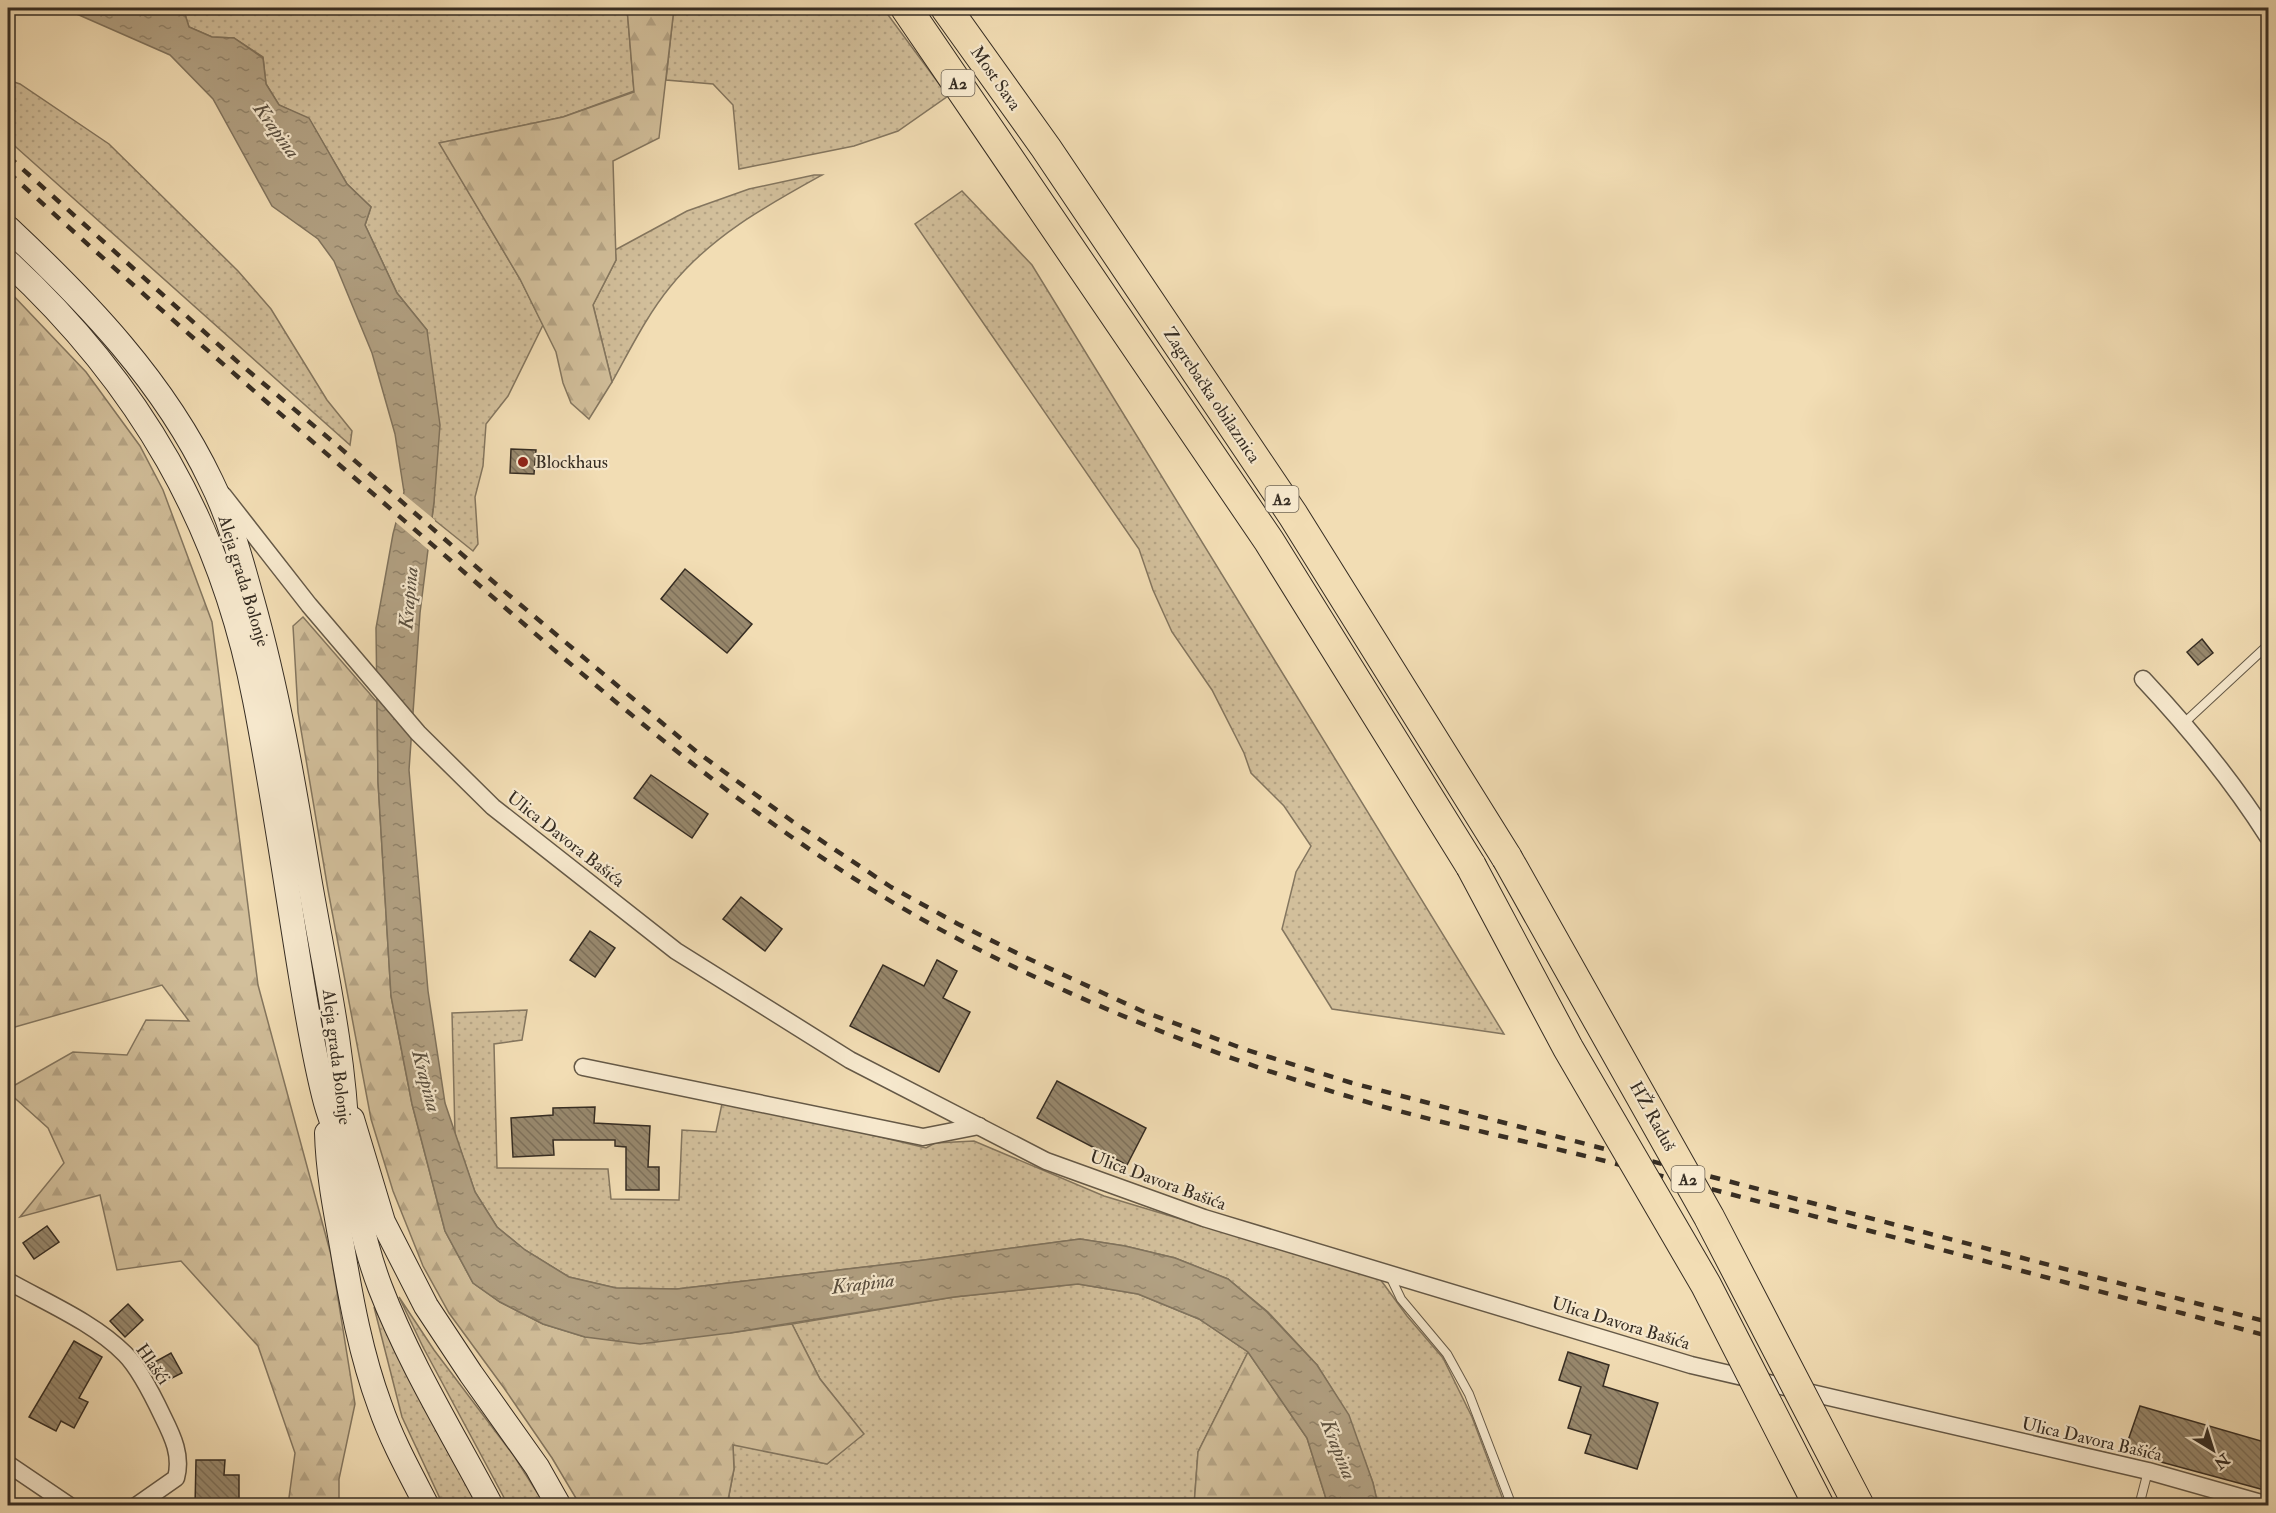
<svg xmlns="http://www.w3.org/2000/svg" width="2276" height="1513" font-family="'IM FELL Double Pica',serif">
<defs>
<pattern id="green-dots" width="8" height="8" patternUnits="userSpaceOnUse" patternTransform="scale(1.5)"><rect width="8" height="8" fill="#d2bf9b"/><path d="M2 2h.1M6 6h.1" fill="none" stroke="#b5a485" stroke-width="1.8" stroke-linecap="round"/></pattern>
<pattern id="forest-firs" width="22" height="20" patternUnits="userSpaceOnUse" patternTransform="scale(1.5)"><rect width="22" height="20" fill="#d2bf9b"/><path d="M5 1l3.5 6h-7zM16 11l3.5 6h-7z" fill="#b5a485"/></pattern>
<pattern id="water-ripples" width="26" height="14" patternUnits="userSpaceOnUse" patternTransform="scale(1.5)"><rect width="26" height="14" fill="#b2a183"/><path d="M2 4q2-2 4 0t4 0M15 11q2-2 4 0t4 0" fill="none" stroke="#92846b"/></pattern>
<pattern id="building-back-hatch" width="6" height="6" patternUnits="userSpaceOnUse" patternTransform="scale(1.5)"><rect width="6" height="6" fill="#98896e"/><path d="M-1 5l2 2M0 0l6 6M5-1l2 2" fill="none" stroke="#7d705a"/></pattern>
</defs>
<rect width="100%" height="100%" fill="#f2ddb4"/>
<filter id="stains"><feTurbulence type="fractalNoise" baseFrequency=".00333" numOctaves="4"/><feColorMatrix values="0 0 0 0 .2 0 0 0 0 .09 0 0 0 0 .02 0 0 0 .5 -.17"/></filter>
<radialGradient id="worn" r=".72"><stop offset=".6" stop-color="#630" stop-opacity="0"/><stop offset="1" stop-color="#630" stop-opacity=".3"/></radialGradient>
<g fill="url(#green-dots)" stroke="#84765f" stroke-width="1.5">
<path d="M183,8H627L634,91L563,117L440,143L520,279L543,325L508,396L486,424L483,466L475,497L478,544L473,551L432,518L434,502L427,330L397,293L365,225L371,207L347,184L309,119L279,105L266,84L263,57L234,38L212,37L189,27Z"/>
<path d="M674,8H883L948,96L898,131L854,146L739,169L733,105L713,84L666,80Z"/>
<path d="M8,80L20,84L109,144L238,271L271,309L327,400L352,431L350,445L8,140Z"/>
<path d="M814,175H822C766,206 711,236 670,287C647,315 630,350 612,382L593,305L616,260L615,250L687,211L749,189Z"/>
<path d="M962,191L1032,265L1504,1034L1332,1009L1282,929L1296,872L1311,846L1284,806L1251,773L1244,753L1212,690L1172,632L1153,590L1139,549L915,224Z"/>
<path d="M527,1010L522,1040L494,1044L497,1168L608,1169L611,1199L679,1200L682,1130L716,1132L723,1099L926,1148L935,1143L974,1141L1104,1196L1380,1279L1407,1316L1443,1358L1472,1417L1505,1505H1378L1373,1483L1348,1415L1317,1365L1268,1312L1228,1279L1175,1258L1125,1246L1080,1239L924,1260L677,1289L616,1288L569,1277L525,1250L497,1227L475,1192L455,1134L452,1013Z"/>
<path d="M1078,1284L1138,1294L1199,1319L1248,1352L1198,1452L1194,1505L727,1506L734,1469L733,1444L827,1464L863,1434L820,1379L792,1324L954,1297Z"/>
<path d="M399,1297L434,1350L514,1456L545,1505H508L423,1347Z"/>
<path d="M374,1307L477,1505H443L402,1417Z"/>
</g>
<g fill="url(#forest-firs)" stroke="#84765f" stroke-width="1.5">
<path d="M627,8H674L659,138L613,161L616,260L593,305L612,382L589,419L571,403L563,383L556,352L520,279L439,143L563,117L634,92Z"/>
<path d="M8,290L86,372L140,446L163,490L212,622L258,985L331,1255L355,1404L339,1479V1505H288L295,1453L258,1346L181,1261L117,1270L100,1195L20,1217L64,1163L48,1128L8,1092V1089L73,1052L127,1055L146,1020L189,1021L162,985L8,1029Z"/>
<path d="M303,617L377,702L378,782L391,996L412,1104L445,1231L473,1283L500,1302L543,1324L585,1337L730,1333L792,1324L820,1379L864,1434L827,1464L733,1445L734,1469L727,1505H580L552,1458L504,1388L449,1313L423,1266L393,1191L371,1119L328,890L298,712L293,626Z"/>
<path d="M1248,1352L1307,1438L1328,1505L1194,1506L1198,1452Z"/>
</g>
<path fill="url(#water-ripples)" stroke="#80735d" stroke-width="1.5" d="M63,8H183L189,27L212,37L234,38L263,58L266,84L279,105L309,118L347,184L371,207L365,225L397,293L427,330L440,425L434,502L420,613L409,770L428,991L445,1103L475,1192L497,1227L525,1250L569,1277L616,1288L677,1289L924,1260L1080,1239L1125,1246L1175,1258L1228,1279L1267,1312L1317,1365L1349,1415L1373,1483L1378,1505H1328L1307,1438L1248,1352L1199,1319L1138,1294L1078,1284L954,1297L730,1333L640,1344L585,1337L543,1324L500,1302L473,1283L445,1231L412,1104L391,996L378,782L376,628L393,534L404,492L395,434L372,353L334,261L318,239L272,206L213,99L170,55Z"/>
<path fill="#f2ddb4" d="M401,492L435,520L431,552L393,520Z"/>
<g fill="url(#building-back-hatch)" stroke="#362d23" stroke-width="1.5">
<path d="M511,449L536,450L534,474L510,473Z"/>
<path d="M685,569L752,624L727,653L661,599Z"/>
<path d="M2202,639L2213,653L2198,665L2187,652Z"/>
<path d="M651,775L708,814L692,838L634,798Z"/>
<path d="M741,897L782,929L765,951L723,919Z"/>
<path d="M590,931L615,948L595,977L570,960Z"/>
<path d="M937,960L957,971L943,998L970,1012L939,1072L850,1026L883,965L924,986Z"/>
<path d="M1057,1081L1146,1128L1127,1165L1037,1118Z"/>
<path d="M595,1107L594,1123L650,1126L648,1167H659V1190H626V1147L615,1146V1140H553L554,1155L513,1157L511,1118L553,1115V1108Z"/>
<path d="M47,1226L59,1242L34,1259L23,1243Z"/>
<path d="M128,1304L143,1320L125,1337L110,1321Z"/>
<path d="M74,1341L102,1357L79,1398L88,1402L74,1428L61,1421L56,1431L29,1417Z"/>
<path d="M1568,1352L1609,1365L1603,1386L1658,1403L1637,1469L1585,1453L1591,1435L1568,1428L1581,1387L1559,1380Z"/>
<path d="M171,1353L182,1373L166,1381L153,1363Z"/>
<path d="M2140,1406L2268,1443V1491L2124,1452Z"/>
<path d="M196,1460H225L224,1475H239V1503H225V1506H195Z"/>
</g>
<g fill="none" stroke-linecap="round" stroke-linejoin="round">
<g stroke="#655947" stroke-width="10">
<g id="service">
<path d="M2184,723L2268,645"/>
<path d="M1390,1276L1401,1299L1447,1354L1469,1394L1512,1506"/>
<path d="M2139,1506L2148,1471"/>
</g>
</g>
<g stroke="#655947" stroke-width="19">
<g id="minor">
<path d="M223,495L309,605L418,733L493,807L676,951L850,1060L1046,1161L1204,1218L1691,1365L2148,1471L2268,1505"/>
<path d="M2143,679C2189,728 2232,780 2268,837"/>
<path d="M583,1067L923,1137L979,1126"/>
<path d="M8,1281C47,1303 93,1322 125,1354C140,1369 154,1398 163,1417C173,1437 182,1456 176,1478L136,1506"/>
<path d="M8,1464L70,1506"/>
</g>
</g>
<g stroke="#362d23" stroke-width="26">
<g id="secondary">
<path d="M8,228C87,302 164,382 211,481C230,519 241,560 252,600C277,689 293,781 308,872C323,961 344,1050 347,1141"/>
<path d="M8,262C139,383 221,524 255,700C273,791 286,884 301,976C308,1018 315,1062 326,1103C332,1125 342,1146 348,1168C358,1208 365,1248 380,1287C409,1363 453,1434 491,1506"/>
<path d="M352,1119L383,1222L426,1306L471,1374L537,1467L559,1506"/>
<path d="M327,1133C328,1171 335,1208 342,1246C351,1300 361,1355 380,1406C392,1441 410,1473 427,1506"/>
</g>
</g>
<g stroke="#362d23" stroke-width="32">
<g id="motorway">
<path d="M906,8L1269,541L1471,866"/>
<path d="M946,8L1046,148L1293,515L1507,858"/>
</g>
</g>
<use href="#service" stroke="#f7e9ce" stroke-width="8"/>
<use href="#minor" stroke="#f7e9ce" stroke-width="16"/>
<use href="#secondary" stroke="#f7e9ce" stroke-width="24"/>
<use href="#motorway" stroke="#f2ddb4" stroke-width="30"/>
<g stroke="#362d23" stroke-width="4.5" stroke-dasharray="10 10" stroke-linecap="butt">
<path d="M8,156L239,363L338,446L504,591L697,752L792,821L891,887L958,924L1027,958L1142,1011L1244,1049L1352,1083L2268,1322"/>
<path d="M8,172C152,304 301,432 449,559C609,698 771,841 960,940C1084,1004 1214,1056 1347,1096C1434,1123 1524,1140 1613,1163C1831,1221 2050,1278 2268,1336"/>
</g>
<g stroke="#362d23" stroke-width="32" stroke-linecap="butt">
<g id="motorway-bridge">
<path d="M1507,858L1709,1217L1859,1506"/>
<path d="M1471,866L1568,1048L1706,1285L1819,1506"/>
</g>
</g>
<use href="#motorway-bridge" stroke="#f2ddb4" stroke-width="30"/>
</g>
<circle fill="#8f2418" stroke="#f7e9ce" stroke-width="2" cx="523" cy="462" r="6"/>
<g text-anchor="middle" stroke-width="4.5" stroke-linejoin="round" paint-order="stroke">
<g fill="#f7e9ce" stroke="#706556" stroke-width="1.5">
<rect x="941.5" y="70" width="33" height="26" rx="4.5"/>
<rect x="1265.5" y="486" width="33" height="26" rx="4.5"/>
<rect x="1671.5" y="1166" width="33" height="26" rx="4.5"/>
</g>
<g font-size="16" font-weight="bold" fill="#362d23">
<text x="958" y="89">A2</text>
<text x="1282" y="505">A2</text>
<text x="1688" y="1185">A2</text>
</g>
<g font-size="18" fill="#362d23" stroke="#f7e9ce">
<text transform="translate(996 78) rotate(55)" y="6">Most Sava</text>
<text transform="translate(1212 395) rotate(56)" y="6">Zagrebačka obilaznica</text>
<text transform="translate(244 581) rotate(73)" y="6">Aleja grada Bolonje</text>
<text transform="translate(566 839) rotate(38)" y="6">Ulica Davora Bašića</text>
<text transform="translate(337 1057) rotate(83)" y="6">Aleja grada Bolonje</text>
<text transform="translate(1653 1116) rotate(61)" y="6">HŽ Raduš</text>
<text transform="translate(1158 1180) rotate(20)" y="6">Ulica Davora Bašića</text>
<text transform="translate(1621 1323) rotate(17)" y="6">Ulica Davora Bašića</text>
<text transform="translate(153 1364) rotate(55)" y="6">Hlašći</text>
<text transform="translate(2092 1439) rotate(13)" y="6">Ulica Davora Bašića</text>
</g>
<g font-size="18" fill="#362d23" stroke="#f7e9ce" text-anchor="start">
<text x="535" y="468">Blockhaus</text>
</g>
<g font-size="20" font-style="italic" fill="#5b5040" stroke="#f7e9ce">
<text transform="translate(277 130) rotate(54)" y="7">Krapina</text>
<text transform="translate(408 598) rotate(-85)" y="7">Krapina</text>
<text transform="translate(427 1081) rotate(75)" y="7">Krapina</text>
<text transform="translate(863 1283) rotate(-7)" y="7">Krapina</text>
<text transform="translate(1339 1449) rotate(68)" y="7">Krapina</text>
</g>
</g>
<rect width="2276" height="1513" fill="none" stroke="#f2ddb4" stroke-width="30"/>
<rect x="9" y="9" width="2258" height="1495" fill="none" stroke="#362d23" stroke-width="3"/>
<rect x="15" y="15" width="2246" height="1483" fill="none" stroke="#362d23" stroke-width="1.5"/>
<g transform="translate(2213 1450) rotate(142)" stroke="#f7e9ce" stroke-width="4.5" paint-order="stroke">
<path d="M0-4.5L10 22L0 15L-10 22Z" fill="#362d23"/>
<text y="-9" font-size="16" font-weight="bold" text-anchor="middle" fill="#362d23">N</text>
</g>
<rect width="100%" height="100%" filter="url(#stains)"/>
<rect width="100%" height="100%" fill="url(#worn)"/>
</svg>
